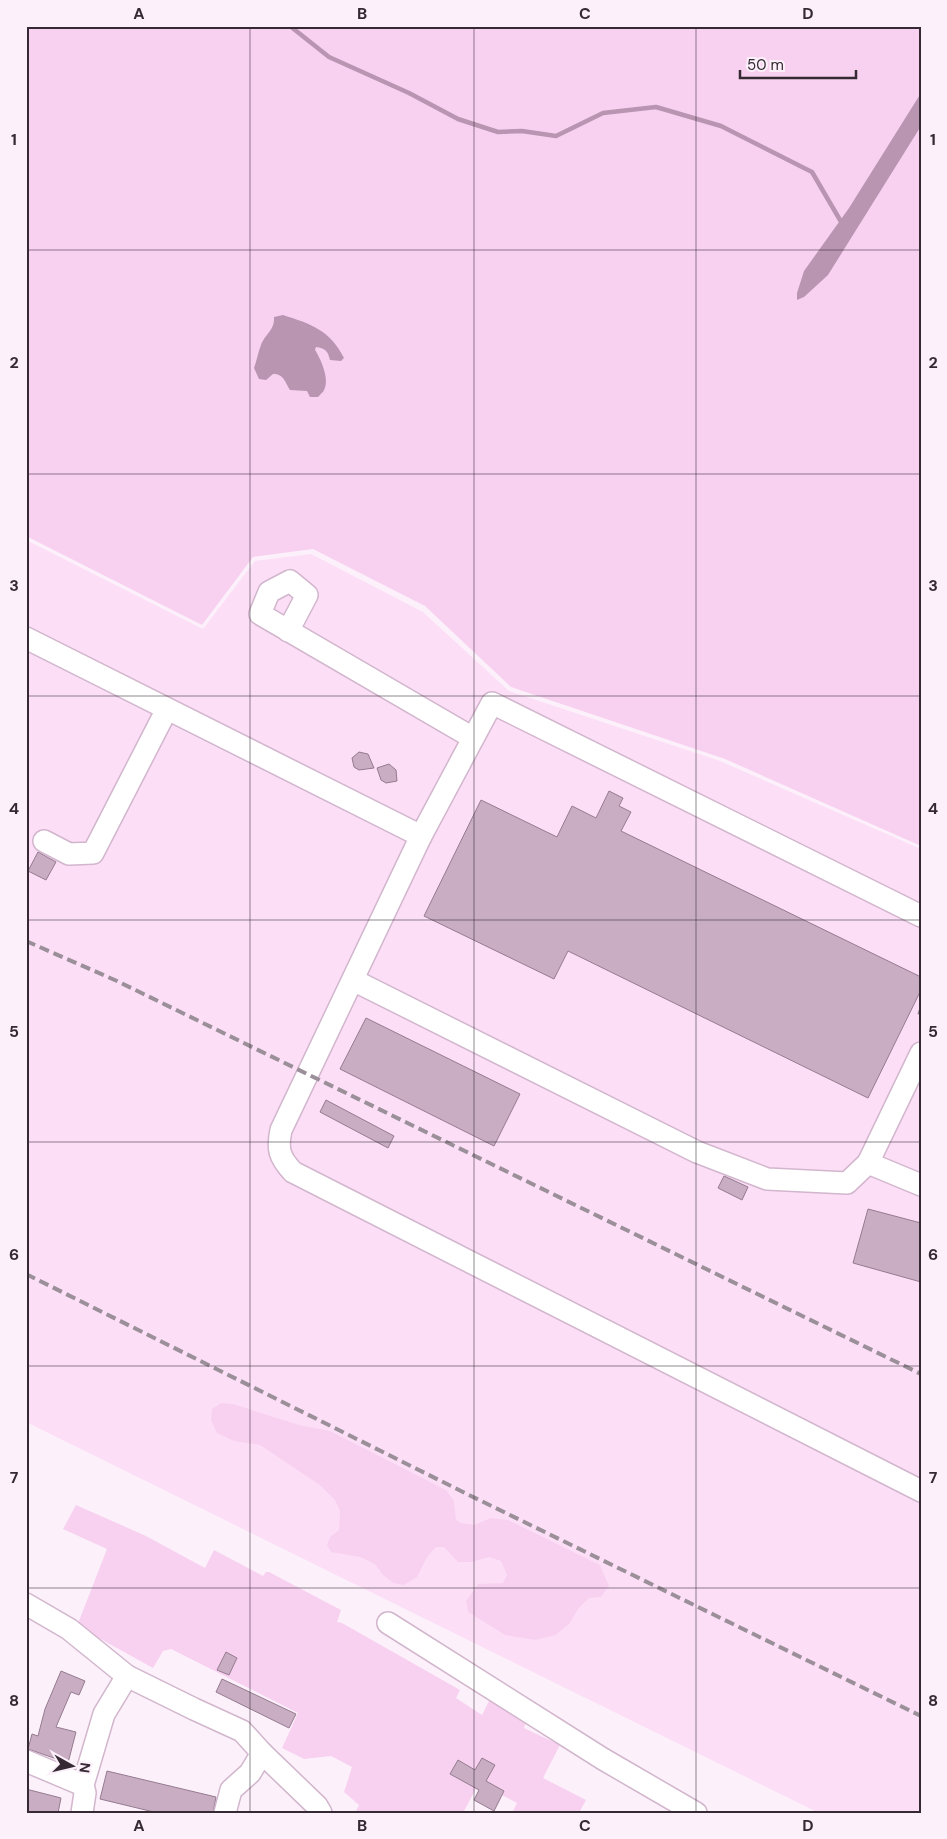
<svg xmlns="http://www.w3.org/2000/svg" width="947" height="1839" font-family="'DM Sans',sans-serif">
<rect width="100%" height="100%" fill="#fcf0fa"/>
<path fill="#fcdff7" d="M26,540L203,629L255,561L311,554L423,612L509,691L720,761L921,849V1813H819L26,1422Z"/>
<g fill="#f8d1f1">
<path d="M26,26H921V846L725,759L511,687L425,606L313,549L253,557L202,625L26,536Z"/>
<path d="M221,1403L233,1404L299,1425L330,1431L446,1490L454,1501L456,1520L461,1523L474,1525L491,1518L508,1520L600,1565L609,1586L601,1597L589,1598L578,1609L570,1623L556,1635L535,1640L505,1635L468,1612L466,1601L478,1584L503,1583L507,1575L501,1561L489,1557L472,1562H458L444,1547H436L427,1557L417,1577L404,1585L393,1583L383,1575L375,1564L360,1557L331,1552L327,1545L330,1537L339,1530L340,1511L335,1500L321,1486L260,1445L234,1441L217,1433L211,1420L212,1409Z"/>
<path d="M76,1505L146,1536L205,1568L214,1550L263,1576L266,1572H269L341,1610L337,1622L342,1623L460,1690L456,1698L482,1715L492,1695L528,1716L524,1728L560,1745L543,1778L586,1800L579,1813H512L517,1803L479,1783L463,1813H355L359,1805L344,1792L352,1767L331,1756L304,1759L282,1748L298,1713L171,1649L163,1651L153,1668L77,1626L107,1549L63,1529Z"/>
</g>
<g fill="#b995b2">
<path d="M921,93V126L828,275L804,297L797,300V293L804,271L849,208Z"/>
<path d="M283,315C311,324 330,330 344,358L341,361L330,360C328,351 325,348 316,347L315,350C321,359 330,380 324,390C324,391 319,396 318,397H310L307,391L290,390C285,382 284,374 273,374L266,380L259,379L254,368C257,360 258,352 261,345C265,334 275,330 274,317Z"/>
</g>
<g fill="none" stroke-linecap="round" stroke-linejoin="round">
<path stroke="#b995b2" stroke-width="4.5" d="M290,26L329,57L409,93L458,119L498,132L522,131L556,136L603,113L656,107L721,126L812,172L840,220"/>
</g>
<g fill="#c9adc3" stroke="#957b90">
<path d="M359,752L368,754L374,768L359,770L354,767L352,758Z"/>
<path d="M389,764L396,770L397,781L386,783L381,780L377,768Z"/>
<path d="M609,791L623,798L619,806L631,812L621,831L921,977V990L868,1098L568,951L554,979L424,916L481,800L557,837L572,806L596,818Z"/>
<path d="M38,852L56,862L46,880L28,871Z"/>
<path d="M366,1018L520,1094L494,1146L340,1069Z"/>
<path d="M326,1100L394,1136L388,1148L320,1112Z"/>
<path d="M724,1176L748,1187L742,1200L718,1188Z"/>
<path d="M868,1209L921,1223V1282L853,1263Z"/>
<path d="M226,1652L237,1658L229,1675L217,1670Z"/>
<path d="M61,1671L85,1681L79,1695L71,1692L56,1727L76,1732L68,1763L28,1749L32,1734L38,1736L45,1709Z"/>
<path d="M222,1679L296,1714L289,1728L216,1692Z"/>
<path d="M482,1758L495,1765L486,1781L504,1791L494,1811L474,1800L479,1790L450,1774L458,1760L475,1770Z"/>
<path d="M107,1771L216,1797L213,1813H158L100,1799Z"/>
<path d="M26,1789L61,1798L58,1813H26Z"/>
</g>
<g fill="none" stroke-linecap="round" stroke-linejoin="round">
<g stroke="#d2b6cd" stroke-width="24">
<g id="minor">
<path d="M288,631L307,595L290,581L269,592L260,614L473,738"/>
<path d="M26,638L421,836"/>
<path d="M44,841L69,854L93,853L167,709"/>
<path d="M921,916L492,703L421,836L281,1130C277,1149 279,1157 293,1172L921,1491"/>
<path d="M353,980L697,1152L767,1179L847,1183L868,1163L921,1053"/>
<path d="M868,1163L921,1185"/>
<path d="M26,1604L69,1629L127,1676L194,1709L242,1731L262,1753L317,1806L321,1813"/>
<path d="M388,1623L603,1759L696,1813"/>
<path d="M26,1761L83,1785"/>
<path d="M82,1813L85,1793L83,1785L104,1714L127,1676"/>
<path d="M225,1813L231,1790L250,1773L262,1753"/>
</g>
</g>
<use href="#minor" stroke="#fff" stroke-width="21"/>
<g stroke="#9b8f99" stroke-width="4" stroke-dasharray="10 5" stroke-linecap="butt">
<path d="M26,941L117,981L921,1374"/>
<path d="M918,1012L921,1013"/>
<path d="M26,1274L467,1494L921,1716"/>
</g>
</g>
<path fill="none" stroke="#352a33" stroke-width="1" stroke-opacity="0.55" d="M250,26V1813M474,26V1813M696,26V1813M26,250H921M26,474H921M26,696H921M26,920H921M26,1142H921M26,1366H921M26,1588H921"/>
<rect width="947" height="1839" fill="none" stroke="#fcf0fa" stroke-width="55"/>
<g transform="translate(72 1766) rotate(98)" stroke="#fcf0fa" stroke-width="4" paint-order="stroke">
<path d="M0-4L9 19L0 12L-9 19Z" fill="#352a33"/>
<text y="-8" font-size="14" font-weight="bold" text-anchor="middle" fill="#352a33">N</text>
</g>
<path d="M740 70v8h116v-8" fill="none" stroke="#352a33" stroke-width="2.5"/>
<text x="747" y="70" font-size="15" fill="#352a33" stroke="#fcf0fa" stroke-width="4" paint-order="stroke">50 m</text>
<rect x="28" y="28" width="892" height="1784" fill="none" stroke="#352a33" stroke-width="2"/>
<g font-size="16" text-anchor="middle" font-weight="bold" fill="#352a33">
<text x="139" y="19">A</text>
<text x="362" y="19">B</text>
<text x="585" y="19">C</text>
<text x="808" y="19">D</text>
<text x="14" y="145">1</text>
<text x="933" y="145">1</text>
<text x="14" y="368">2</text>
<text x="933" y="368">2</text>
<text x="14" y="591">3</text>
<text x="933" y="591">3</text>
<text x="14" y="814">4</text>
<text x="933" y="814">4</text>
<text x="14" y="1037">5</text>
<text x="933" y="1037">5</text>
<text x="14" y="1260">6</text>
<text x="933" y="1260">6</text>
<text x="14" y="1483">7</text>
<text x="933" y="1483">7</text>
<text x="14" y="1706">8</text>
<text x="933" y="1706">8</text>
<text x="139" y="1831">A</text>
<text x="362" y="1831">B</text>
<text x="585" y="1831">C</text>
<text x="808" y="1831">D</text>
</g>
</svg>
